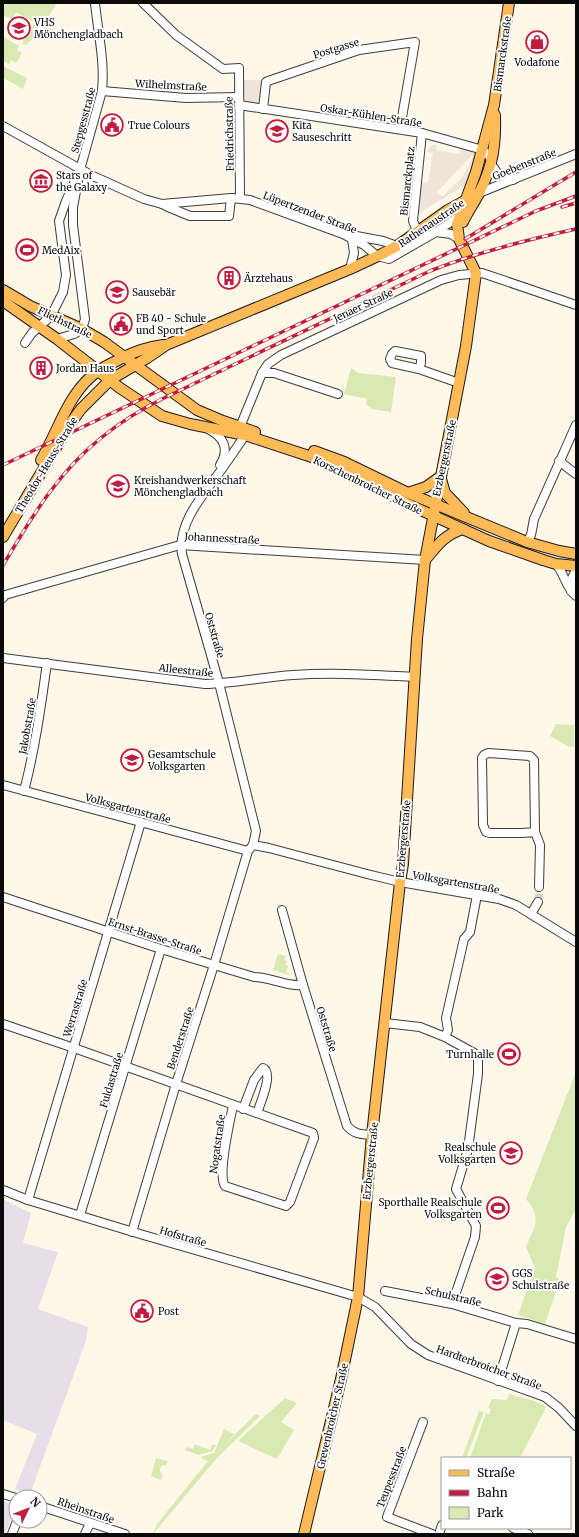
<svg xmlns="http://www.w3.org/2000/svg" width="579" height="1537" font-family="Merriweather,serif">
<rect width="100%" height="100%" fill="#fff7e8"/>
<g fill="#e7deea">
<path d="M3,1199L31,1213L23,1243L58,1252L38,1309L88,1327L86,1341L30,1494L15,1489L37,1434L3,1420Z"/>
<path d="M3,1501L16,1506L5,1534H3Z"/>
</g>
<g fill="#d8eab1">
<path d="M3,3H52L56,5L43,25L37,23L32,39L26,45L22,44L34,22L16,12L12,19L3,15Z"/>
<path d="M4,37L19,46L17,50L22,53L16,63L11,60L9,64L3,61Z"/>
<path d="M3,66L27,78L23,89L3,78Z"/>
<path d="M351,368L358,373L396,377L391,412L372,409L366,404L367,399L344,394Z"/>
<path d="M556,724L574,725V747H569L550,736Z"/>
<path d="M278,954L286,956L284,960L287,961L285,965L288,966L286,972L289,973V975L273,970Z"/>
<path d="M576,1072V1209L566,1227L556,1277L560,1280L545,1324L518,1315L535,1268L526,1247C534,1226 543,1219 526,1199Z"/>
<path d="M509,1394L535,1401L546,1407L520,1458H470L486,1413L489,1415L491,1409L488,1408L492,1399L507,1400Z"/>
<path d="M285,1398L297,1403L281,1422L294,1430L277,1459L238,1441Z"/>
<path d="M479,1411L484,1412L466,1458H462Z"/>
<path d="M256,1414L260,1416L217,1458L153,1534L157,1524L208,1461L200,1457L214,1453L224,1429L234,1434L225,1444Z"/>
<path d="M195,1444L210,1450L212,1444L216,1445L213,1451L199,1455L185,1450L186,1447L193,1449Z"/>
<path d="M156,1458L168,1461L166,1465H163L160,1468V1472L163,1475L161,1480L151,1476Z"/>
</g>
<g fill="#eee4d8" fill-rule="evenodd">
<path d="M236,80H264L266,105L239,102Z"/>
<path d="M433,145H437L436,150L459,154L460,149L473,151L476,152L477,157L467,182L464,186L424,210L415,219L421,182L428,183L433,153L427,152L428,149ZM472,155V160L461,179L443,196L438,194L437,192Z"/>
</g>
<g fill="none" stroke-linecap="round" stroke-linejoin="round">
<path stroke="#dad3c7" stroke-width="8" stroke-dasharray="8 4" stroke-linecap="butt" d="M538,902L539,895V887"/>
<g stroke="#3d3d3d" stroke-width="10">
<g id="minor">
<path d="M143,3L176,35L223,69L239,68L240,198"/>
<path d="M102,91L186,98L239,97"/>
<path d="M239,105L422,133L483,150L489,156L492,161"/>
<path d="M263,109L266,82L268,81L359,50L415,42L400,129"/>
<path d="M3,126L93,176L144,199L162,204L231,198L250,200L343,234L364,245L377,256L389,259L436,232L461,215"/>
<path d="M491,164L499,175L513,180"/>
<path d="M477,195L479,193L576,154"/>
<path d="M162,204L168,207L190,216H229L231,198"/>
<path d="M417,231L413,221L422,133"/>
<path d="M436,232L451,234L459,239"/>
<path d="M351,235L383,241L397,246"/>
<path d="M350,269L354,253L352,239"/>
<path d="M57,339L74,334L82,329L85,319L73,225V207L80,170L102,91C105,61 98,33 95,3"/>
<path d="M25,343L32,333L51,316L63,292L66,275L59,221L66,201L75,181"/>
<path d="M419,369L421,363V356L395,351L392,354L390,359L392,363L419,369L459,383"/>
<path d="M262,373H274L338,394"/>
<path d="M240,427L262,373L268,364L281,355L441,280L459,275L482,273L576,305"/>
<path d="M208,429C224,437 230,449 220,465"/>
<path d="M559,461L576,474"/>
<path d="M527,542L531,535L534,519L576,425"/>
<path d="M556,564C565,574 565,587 576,596"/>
<path d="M571,591L572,578L576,570"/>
<path d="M3,598L5,595L180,545L425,560"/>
<path d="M3,658L205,684C235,683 264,677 293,675C334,672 374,675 415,677"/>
<path d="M3,785L248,851"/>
<path d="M24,791C35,749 41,706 47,663"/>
<path d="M535,832L534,760L530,756L488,753L484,755L482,758L483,825L486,832L490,833H522L535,832L540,845L539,887"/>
<path d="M253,845L269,848L367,874L400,882L499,899L516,905L576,942"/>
<path d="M3,897L161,949L254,977C271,977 286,987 303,985"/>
<path d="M282,910L303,985L347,1126C355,1135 362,1134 372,1135"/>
<path d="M531,914L538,902"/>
<path d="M385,1023L420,1027L445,1037L474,1053L478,1058V1074L468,1149L456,1189L476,1226L475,1237L452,1304"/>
<path d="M3,1024L74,1048L313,1133L314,1138L290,1202L286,1206L225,1186C217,1174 230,1122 233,1105"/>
<path d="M445,1037L448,1030L446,1018L464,939L470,932L477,895"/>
<path d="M243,1109L254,1080L263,1068C274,1073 260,1104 257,1113"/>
<path d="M3,1190L28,1200L140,1234L358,1297L375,1307L411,1344L428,1355L545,1397L559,1408L576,1426"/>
<path d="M28,1200L141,822"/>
<path d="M80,1215L161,949"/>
<path d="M132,1232L176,1084L214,965L248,851L253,845L256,831L219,683L182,554C177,521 206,492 224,466C231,456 238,446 245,435"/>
<path d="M385,1291L452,1304L516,1323L527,1324L576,1339"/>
<path d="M498,1381L516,1323"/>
<path d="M423,1422L387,1517L432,1534"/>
<path d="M3,1494L16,1498"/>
<path d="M40,1506L125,1534"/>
<path d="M513,1528L528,1534"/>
<path d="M12,1534L17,1521"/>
<path d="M85,1534L90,1523"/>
<path d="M439,1534L442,1525"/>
</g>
</g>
<g stroke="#1b1b1b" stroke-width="12">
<g id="major">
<path d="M463,222C468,211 475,202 480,191C493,166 496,143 495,115"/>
<path d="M3,290L30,306L82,329L104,342L197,410L223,421L255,432"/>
<path d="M3,301L57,339L120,388L162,416L190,424L245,435L318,459L412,506L489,541L543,560L556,564L576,566"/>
<path d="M314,451L344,462L408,493L527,542L559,551L576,554"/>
<path d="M41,460C59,430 68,392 98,371C105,366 113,363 120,359C133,352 148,347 163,345"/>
<path d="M441,479L445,493L464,513"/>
<path d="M408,493L426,487L440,477"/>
<path d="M3,537L70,424L81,409L110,380L147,358L166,345L350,269L382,254L397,246L448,210L479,193"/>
<path d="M425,560C438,545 443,536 462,529"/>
<path d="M304,1534L341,1379L358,1297L372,1135L400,882L403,864L417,639L425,560L466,346L476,273L459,239L457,224L476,172L494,105L509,3"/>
</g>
</g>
<use href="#minor" stroke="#fff" stroke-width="8"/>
<use href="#major" stroke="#ffba58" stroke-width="10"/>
<g stroke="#bf1e41" stroke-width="3.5">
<g id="rail">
<path d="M562,207L576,203"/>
<path d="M465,239L576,172"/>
<path d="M3,465L536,211L576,196"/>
<path d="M3,565C19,539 34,512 53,488C82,449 121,419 164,398L430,271C478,252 526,240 576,229"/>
</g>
</g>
<use href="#rail" stroke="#fff" stroke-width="2" stroke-dasharray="6" stroke-linecap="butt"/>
</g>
<defs>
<g id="school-ring" transform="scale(1.15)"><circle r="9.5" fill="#fff" stroke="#bf1e41" stroke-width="1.5"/><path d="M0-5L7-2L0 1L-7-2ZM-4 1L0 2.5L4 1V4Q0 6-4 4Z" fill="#bf1e41"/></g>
<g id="shop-ring" transform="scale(1.15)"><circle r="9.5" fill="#fff" stroke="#bf1e41" stroke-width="1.5"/><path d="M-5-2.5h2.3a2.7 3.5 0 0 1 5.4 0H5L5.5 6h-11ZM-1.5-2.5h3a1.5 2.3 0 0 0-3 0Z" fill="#bf1e41"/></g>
<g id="civic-ring" transform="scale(1.15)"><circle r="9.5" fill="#fff" stroke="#bf1e41" stroke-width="1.5"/><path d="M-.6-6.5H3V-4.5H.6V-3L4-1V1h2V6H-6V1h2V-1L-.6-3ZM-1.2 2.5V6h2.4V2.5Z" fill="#bf1e41"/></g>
<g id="museum-ring" transform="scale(1.15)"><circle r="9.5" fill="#fff" stroke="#bf1e41" stroke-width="1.5"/><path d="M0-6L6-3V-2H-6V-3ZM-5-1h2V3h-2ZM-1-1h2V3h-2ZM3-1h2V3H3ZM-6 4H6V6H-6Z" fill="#bf1e41"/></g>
<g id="stadium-ring" transform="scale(1.15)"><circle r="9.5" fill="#fff" stroke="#bf1e41" stroke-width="1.5"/><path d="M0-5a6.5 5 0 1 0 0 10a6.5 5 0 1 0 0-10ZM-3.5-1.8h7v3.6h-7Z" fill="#bf1e41"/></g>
<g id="building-ring" transform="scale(1.15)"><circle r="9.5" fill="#fff" stroke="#bf1e41" stroke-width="1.5"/><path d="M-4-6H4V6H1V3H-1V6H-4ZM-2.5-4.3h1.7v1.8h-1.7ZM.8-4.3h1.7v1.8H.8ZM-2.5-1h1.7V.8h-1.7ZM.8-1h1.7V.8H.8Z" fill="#bf1e41"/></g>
</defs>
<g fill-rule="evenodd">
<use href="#school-ring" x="19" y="28"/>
<use href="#shop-ring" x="537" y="42"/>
<use href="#civic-ring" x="112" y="125"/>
<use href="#school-ring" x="277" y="131"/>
<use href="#museum-ring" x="41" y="181"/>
<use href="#stadium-ring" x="27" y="250"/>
<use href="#building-ring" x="229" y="278"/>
<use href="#school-ring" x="117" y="292"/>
<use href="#civic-ring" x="121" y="324"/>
<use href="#building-ring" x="41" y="368"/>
<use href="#school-ring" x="118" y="486"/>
<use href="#school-ring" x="132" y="760"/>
<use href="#stadium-ring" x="509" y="1054"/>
<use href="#school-ring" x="511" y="1153"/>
<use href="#stadium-ring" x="498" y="1208"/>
<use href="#school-ring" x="497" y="1279"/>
<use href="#civic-ring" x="142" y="1311"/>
</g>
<g text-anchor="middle" stroke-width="4" stroke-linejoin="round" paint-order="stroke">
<g font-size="10" fill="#0a0a0a" stroke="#fff" text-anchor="start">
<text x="34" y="26">VHS<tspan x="34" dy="12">Mönchengladbach</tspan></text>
<text x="537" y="66" text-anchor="middle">Vodafone</text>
<text x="128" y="129">True Colours</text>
<text x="292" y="129">Kita<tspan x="292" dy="12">Sauseschritt</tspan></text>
<text x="56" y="179">Stars of<tspan x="56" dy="12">the Galaxy</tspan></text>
<text x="42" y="254">MedAix</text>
<text x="244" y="282">Ärztehaus</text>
<text x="132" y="296">Sausebär</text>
<text x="136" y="322">FB 40 - Schule<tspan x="136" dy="12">und Sport</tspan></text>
<text x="56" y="372">Jordan Haus</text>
<text x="134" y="484">Kreishandwerkerschaft<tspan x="134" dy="12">Mönchengladbach</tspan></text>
<text x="148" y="758">Gesamtschule<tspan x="148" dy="12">Volksgarten</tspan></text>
<text x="494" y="1058" text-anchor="end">Turnhalle</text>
<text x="496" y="1151" text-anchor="end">Realschule<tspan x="496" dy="12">Volksgarten</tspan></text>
<text x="482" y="1206" text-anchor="end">Sporthalle Realschule<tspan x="482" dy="12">Volksgarten</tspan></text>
<text x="512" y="1277">GGS<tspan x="512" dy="12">Schulstraße</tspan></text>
<text x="158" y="1315">Post</text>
</g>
<g font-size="10" fill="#0a0a0a" stroke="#fff">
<text transform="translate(336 48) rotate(-17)" y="4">Postgasse</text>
<text transform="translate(502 54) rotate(-82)" y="4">Bismarckstraße</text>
<text transform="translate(171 85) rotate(3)" y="4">Wilhelmstraße</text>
<text transform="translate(371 115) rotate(9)" y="4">Oskar-Kühlen-Straße</text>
<text transform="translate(83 120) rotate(-75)" y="4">Stepgesstraße</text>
<text transform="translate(229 134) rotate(-91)" y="4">Friedrichstraße</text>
<text transform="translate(524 164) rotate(-22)" y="4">Goebenstraße</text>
<text transform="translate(407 181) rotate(-84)" y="4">Bismarckplatz</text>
<text transform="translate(310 212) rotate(21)" y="4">Lüpertzender Straße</text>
<text transform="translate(431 223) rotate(-34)" y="4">Rathenaustraße</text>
<text transform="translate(363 305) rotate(-25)" y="4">Jenaer Straße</text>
<text transform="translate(65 322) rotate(26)" y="4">Fliethstraße</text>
<text transform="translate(444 458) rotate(-78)" y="4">Erzbergerstraße</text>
<text transform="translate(46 465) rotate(-59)" y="4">Theodor-Heuss-Straße</text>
<text transform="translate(368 485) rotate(26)" y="4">Korschenbroicher Straße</text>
<text transform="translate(222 538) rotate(3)" y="4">Johannesstraße</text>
<text transform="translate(215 635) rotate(74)" y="4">Oststraße</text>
<text transform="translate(186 670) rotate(6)" y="4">Alleestraße</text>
<text transform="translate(27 726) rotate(-80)" y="4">Jakobstraße</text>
<text transform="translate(128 808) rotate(15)" y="4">Volksgartenstraße</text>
<text transform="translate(403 839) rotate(-85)" y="4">Erzbergerstraße</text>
<text transform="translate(456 882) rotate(10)" y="4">Volksgartenstraße</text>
<text transform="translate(155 936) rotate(18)" y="4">Ernst-Brasse-Straße</text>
<text transform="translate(75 1008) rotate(-73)" y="4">Werrastraße</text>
<text transform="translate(327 1029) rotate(73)" y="4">Oststraße</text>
<text transform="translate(180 1038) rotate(-72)" y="4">Benderstraße</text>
<text transform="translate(111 1080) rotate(-73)" y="4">Fuldastraße</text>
<text transform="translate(217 1144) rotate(-82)" y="4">Nogatstraße</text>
<text transform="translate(370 1161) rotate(-84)" y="4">Erzbergerstraße</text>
<text transform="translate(183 1236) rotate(16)" y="4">Hofstraße</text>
<text transform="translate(453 1296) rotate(13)" y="4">Schulstraße</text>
<text transform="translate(489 1367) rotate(20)" y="4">Hardterbroicher Straße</text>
<text transform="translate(332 1416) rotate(-77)" y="4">Grevenbroicher Straße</text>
<text transform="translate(391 1477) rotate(-69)" y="4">Teupesstraße</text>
<text transform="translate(86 1510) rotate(19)" y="4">Rheinstraße</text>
</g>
</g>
<rect width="579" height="1537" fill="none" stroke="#0a0a0a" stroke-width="8"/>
<rect x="441" y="1457" width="130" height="72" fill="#ffffff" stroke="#9d9d9d"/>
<rect x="449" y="1470" width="20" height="6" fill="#ffba58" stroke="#9d9d9d"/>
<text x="477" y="1477" font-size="12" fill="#0a0a0a">Straße</text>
<rect x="449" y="1490" width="20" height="6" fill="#bf1e41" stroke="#9d9d9d"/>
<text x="477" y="1497" font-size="12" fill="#0a0a0a">Bahn</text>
<rect x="449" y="1507" width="20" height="12" fill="#d8eab1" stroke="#9d9d9d"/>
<text x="477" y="1517" font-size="12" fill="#0a0a0a">Park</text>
<g transform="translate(28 1509) rotate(47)"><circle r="19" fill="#ffffff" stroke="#9d9d9d"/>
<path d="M0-3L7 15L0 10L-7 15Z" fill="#bf1e41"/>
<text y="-6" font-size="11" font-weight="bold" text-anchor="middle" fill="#0a0a0a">N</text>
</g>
</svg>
